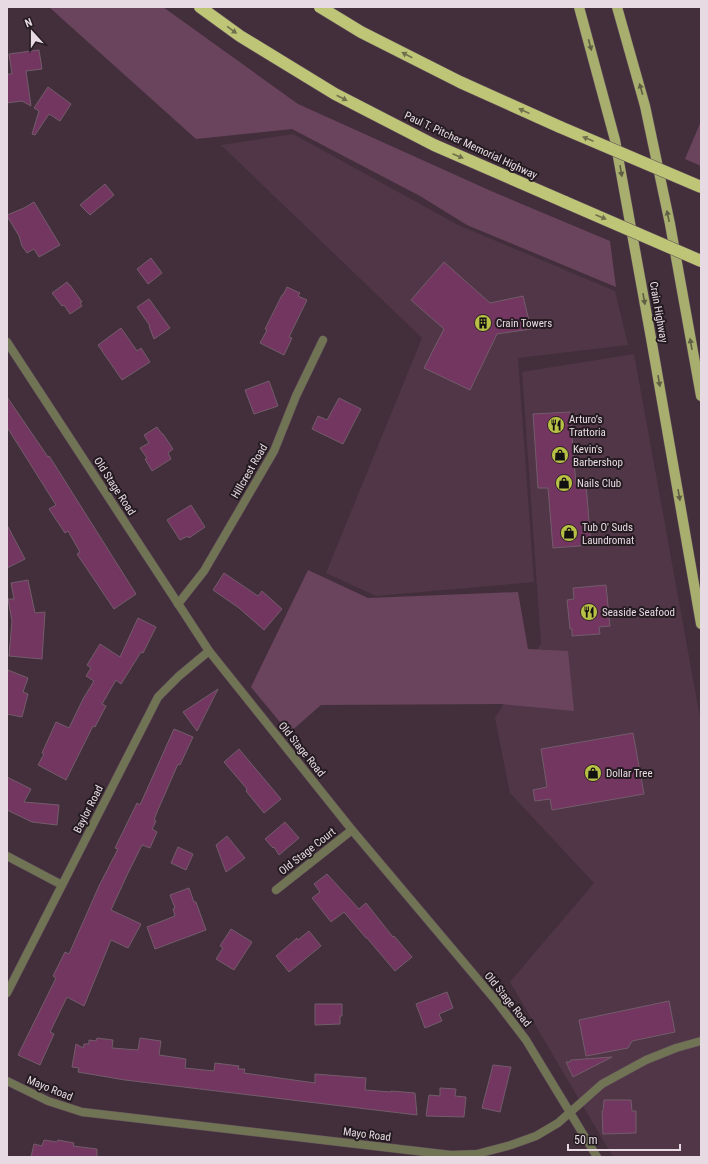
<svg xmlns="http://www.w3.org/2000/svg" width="708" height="1164" font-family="'Roboto Condensed',sans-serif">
<rect width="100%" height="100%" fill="#432f3c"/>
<g fill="#503647">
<path d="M293,134L458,225L615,291L628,345L518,358L534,582L376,596L326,573L422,338L221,145Z"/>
<path d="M634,354L701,723V1157H613L510,982L594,883L510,793L495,718L541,643L522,372Z"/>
</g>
<g fill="#6a445d">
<path d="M49,7H163L298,104L491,191L610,241L616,287L467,225L420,196L292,129L196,139Z"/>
<path d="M701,121V166L685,159Z"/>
<path d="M308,570L368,598L518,592L528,649L568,651L574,711L501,704L321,705L289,733L251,687Z"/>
</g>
<g fill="#723660" stroke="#735c6a">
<path d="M39,50L42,69L26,71L31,106L22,101L7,103V74H12L9,54Z"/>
<path d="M48,87L71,104L60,121L49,114L35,135L32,134L39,111L34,108Z"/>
<path d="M105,184L114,195L90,215L80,205Z"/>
<path d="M34,202L60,245L39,257L34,249L27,253L22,246L19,236L7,216V215L24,208Z"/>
<path d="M151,258L162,273L148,284L137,269Z"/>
<path d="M444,262L490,303L523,296L531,329L497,334L470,390L424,368L444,329L411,300Z"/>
<path d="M67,282L69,285H70L82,302L80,303L82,306L70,314L64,305L62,306L52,293Z"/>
<path d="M287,287L300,293L298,296L307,300L289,337L292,338L284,355L260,343L267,330L265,329L282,295H283Z"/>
<path d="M149,299L170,328L154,339L149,326H150L137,307Z"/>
<path d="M121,328L137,351L141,348L150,362L122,380L98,345Z"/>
<path d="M269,381L278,406L254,414L245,390Z"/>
<path d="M7,397L48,457L49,456L53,462L136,594L114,609L77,554L80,552L68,531L65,533L49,509L56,505L7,427Z"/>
<path d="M339,398L361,409L343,444L312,429L318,416L327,420Z"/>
<path d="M570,412L576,485L586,484L591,545L553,548L548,488H538L533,414Z"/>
<path d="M157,427L162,434H163L173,449L168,453L171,459L152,471L145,459L147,458L140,448L149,443L144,435Z"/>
<path d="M191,505L205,527L189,538L188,536L180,540L167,520Z"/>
<path d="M7,525L25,559L7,568Z"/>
<path d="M224,573L258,596L262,591L282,609L264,630L239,608L213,590Z"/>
<path d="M28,580L35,613L45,612L42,659L9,656L12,621L8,599H14L11,583Z"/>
<path d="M606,585L610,626L599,627L600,634L572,636V629H570L567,600L574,599L573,588Z"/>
<path d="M138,618L156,627L143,653L141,652L121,684L116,680L102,704L106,706L95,727L93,726L66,780L38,765L44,754L42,753L56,722L69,728L83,699L94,681L86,676L91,668L87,665L100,644L120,657Z"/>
<path d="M8,670L28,678L23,692L28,694L22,717L7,714V671L8,672Z"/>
<path d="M218,689L197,731L183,712Z"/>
<path d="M174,729L193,737L180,765L178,764L157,812L154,820L156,821L152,829L157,832L150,848L142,845L127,875L111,910L141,924L128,948L111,940L84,1006L67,997L50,1032L54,1034L40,1065L18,1055L56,978L53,976L65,952L69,954L99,886L118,849L115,848L137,803L140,805Z"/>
<path d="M633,733L644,794L552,810L550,799L535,801L533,790L547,787L541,749Z"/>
<path d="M239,749L281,799L264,813L246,791L247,789L224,762Z"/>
<path d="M7,777L31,789L24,802L59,805L57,825L32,822L7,810Z"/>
<path d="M285,822L299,838L279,855L274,847L273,848L265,839Z"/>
<path d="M227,836L245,858L226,872L216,845Z"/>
<path d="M178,847L193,854L186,870L171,863Z"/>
<path d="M327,874L359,909L366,903L393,937L394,936L412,957L395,971L367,938H366L344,912L331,922L312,898L320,892L314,884Z"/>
<path d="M189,888L194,902H196L206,930L155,949L147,927L175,916L173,909L175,908L170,895Z"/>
<path d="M231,929L252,942L234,970L216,959L223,948L220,946Z"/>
<path d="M309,931L321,946L289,972L276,956L297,938L298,940Z"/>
<path d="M447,992L453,1008L439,1014L442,1021L425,1028L416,1004Z"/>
<path d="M669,1001L675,1032L632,1041L628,1048L586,1056L579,1020Z"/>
<path d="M315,1004H342V1016H340V1024L315,1025Z"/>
<path d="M97,1038L113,1040L112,1048L138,1050L140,1038L161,1041L159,1055L186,1059L185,1068L214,1071L215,1063L239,1066L238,1069H245L244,1073L315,1083V1074L366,1078L365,1090L391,1092V1091L415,1093L417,1115L125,1080L78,1072L79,1068L72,1067L76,1044L83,1048L84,1044H89V1040L96,1041Z"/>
<path d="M612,1057L573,1077L566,1062H570L571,1060Z"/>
<path d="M493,1065L511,1067L500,1112L482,1108Z"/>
<path d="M440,1088L456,1089L455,1096L466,1097L464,1117L426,1116L429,1095L440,1096Z"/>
<path d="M604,1100H631L632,1111H636V1133L603,1134L602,1111H603Z"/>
<path d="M44,1140L57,1142L58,1140L74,1143L73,1146L97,1149V1157H31L34,1144L42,1146Z"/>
</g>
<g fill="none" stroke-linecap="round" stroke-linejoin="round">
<g stroke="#614e5a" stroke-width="9">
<g id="street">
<path d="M7,342L209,651L352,830L497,1002L526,1040L597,1157"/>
<path d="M178,604L204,571L274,451L296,396L323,340"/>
<path d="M7,856L62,885"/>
<path d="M276,890L352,830"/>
<path d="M7,993L158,697L179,676L209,651"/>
<path d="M7,1081L48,1101L82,1112L451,1155L477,1154L511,1145L536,1136L558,1123L602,1084L646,1060L676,1048L701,1041"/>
</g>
</g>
<g stroke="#614e5a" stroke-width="11">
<g id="primary">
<path d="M579,7L615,140L651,338L701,624"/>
<path d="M617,7L645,106L670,224L701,396"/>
</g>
</g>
<g stroke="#614e5a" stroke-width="13">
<g id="highway">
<path d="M200,7L240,36L335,94L434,145L565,202"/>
<path d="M320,7L361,32L460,82L560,127"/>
</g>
</g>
<use href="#street" stroke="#707354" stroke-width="8"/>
<use href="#primary" stroke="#a8ae6e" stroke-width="10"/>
<use href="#highway" stroke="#bec577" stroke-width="12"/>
<g stroke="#614e5a" stroke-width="13" stroke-linecap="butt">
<g id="highway-bridge">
<path d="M560,127L701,187"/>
<path d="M565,202L701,261"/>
</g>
</g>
<use href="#highway-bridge" stroke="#bec577" stroke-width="12"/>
</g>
<defs><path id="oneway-solid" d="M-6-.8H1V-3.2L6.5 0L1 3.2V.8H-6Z"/></defs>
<g fill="#71704c">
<use href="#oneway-solid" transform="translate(232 30) rotate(36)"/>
<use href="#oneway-solid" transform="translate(407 55) rotate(-153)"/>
<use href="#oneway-solid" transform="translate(342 98) rotate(27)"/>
<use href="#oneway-solid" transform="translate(524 111) rotate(-156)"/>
<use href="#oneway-solid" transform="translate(588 139) rotate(-157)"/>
<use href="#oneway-solid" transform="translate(458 156) rotate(23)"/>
<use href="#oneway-solid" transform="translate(601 217) rotate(23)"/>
</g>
<g fill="#5f5d43">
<use href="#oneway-solid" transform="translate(590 45) rotate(75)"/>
<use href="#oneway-solid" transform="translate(641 89) rotate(-106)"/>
<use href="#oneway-solid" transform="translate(621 171) rotate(80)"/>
<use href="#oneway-solid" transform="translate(668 216) rotate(-102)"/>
<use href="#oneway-solid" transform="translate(644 299) rotate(80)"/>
<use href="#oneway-solid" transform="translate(691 344) rotate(-100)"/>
<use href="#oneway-solid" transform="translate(659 381) rotate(80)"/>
<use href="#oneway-solid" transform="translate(679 495) rotate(80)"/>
</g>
<defs>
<g id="building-disc" transform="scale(0.9)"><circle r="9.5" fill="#b9c046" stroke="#241b20"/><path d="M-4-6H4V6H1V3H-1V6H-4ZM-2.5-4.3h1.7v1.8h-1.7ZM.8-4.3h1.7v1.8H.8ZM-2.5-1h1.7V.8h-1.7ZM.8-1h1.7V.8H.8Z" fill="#111"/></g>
<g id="restaurant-disc" transform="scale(0.9)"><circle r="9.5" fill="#b9c046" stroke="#241b20"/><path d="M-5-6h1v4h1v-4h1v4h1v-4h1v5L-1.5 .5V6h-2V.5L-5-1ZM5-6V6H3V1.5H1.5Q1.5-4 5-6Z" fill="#111"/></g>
<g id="shop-disc" transform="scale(0.9)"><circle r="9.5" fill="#b9c046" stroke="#241b20"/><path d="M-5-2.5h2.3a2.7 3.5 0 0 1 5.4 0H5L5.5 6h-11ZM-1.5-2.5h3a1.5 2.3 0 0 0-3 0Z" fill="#111"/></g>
</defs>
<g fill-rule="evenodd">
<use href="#building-disc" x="483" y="323"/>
<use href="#restaurant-disc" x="556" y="425"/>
<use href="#shop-disc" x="560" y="455"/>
<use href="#shop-disc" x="564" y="483"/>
<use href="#shop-disc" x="569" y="533"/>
<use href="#restaurant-disc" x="589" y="612"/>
<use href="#shop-disc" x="593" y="773"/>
</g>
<g text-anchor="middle" stroke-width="4" stroke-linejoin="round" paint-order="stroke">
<g font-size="11" fill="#e7dae2" stroke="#241b20">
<text transform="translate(471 145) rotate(25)" y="4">Paul T. Pitcher Memorial Highway</text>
<text transform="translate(659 312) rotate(80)" y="4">Crain Highway</text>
<text transform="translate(249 471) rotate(-60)" y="4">Hillcrest Road</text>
<text transform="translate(115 486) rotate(57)" y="4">Old Stage Road</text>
<text transform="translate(302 749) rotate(51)" y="4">Old Stage Road</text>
<text transform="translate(88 809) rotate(-63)" y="4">Baylor Road</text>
<text transform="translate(307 851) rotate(-38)" y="4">Old Stage Court</text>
<text transform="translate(508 999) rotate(51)" y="4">Old Stage Road</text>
<text transform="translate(50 1088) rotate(22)" y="4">Mayo Road</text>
<text transform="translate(367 1134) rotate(7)" y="4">Mayo Road</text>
</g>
<g font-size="11" fill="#e7dae2" stroke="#241b20" text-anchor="start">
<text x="496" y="327">Crain Towers</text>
<text x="569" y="423">Arturo’s<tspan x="569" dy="13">Trattoria</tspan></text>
<text x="573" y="453">Kevin's<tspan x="573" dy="13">Barbershop</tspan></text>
<text x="577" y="487">Nails Club</text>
<text x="582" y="531">Tub O' Suds<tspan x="582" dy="13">Laundromat</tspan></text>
<text x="602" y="616">Seaside Seafood</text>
<text x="606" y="777">Dollar Tree</text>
</g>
</g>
<rect width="708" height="1164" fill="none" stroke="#e7dae2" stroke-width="16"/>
<g transform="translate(32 32) rotate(339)" stroke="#241b20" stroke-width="3" paint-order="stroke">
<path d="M0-3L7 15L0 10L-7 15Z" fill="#e7dae2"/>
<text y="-6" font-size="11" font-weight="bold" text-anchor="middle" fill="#e7dae2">N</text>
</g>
<path d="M568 1144v6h112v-6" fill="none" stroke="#e7dae2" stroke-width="2"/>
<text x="574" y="1144" font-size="12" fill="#e7dae2" stroke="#241b20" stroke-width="3" paint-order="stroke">50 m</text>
</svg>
